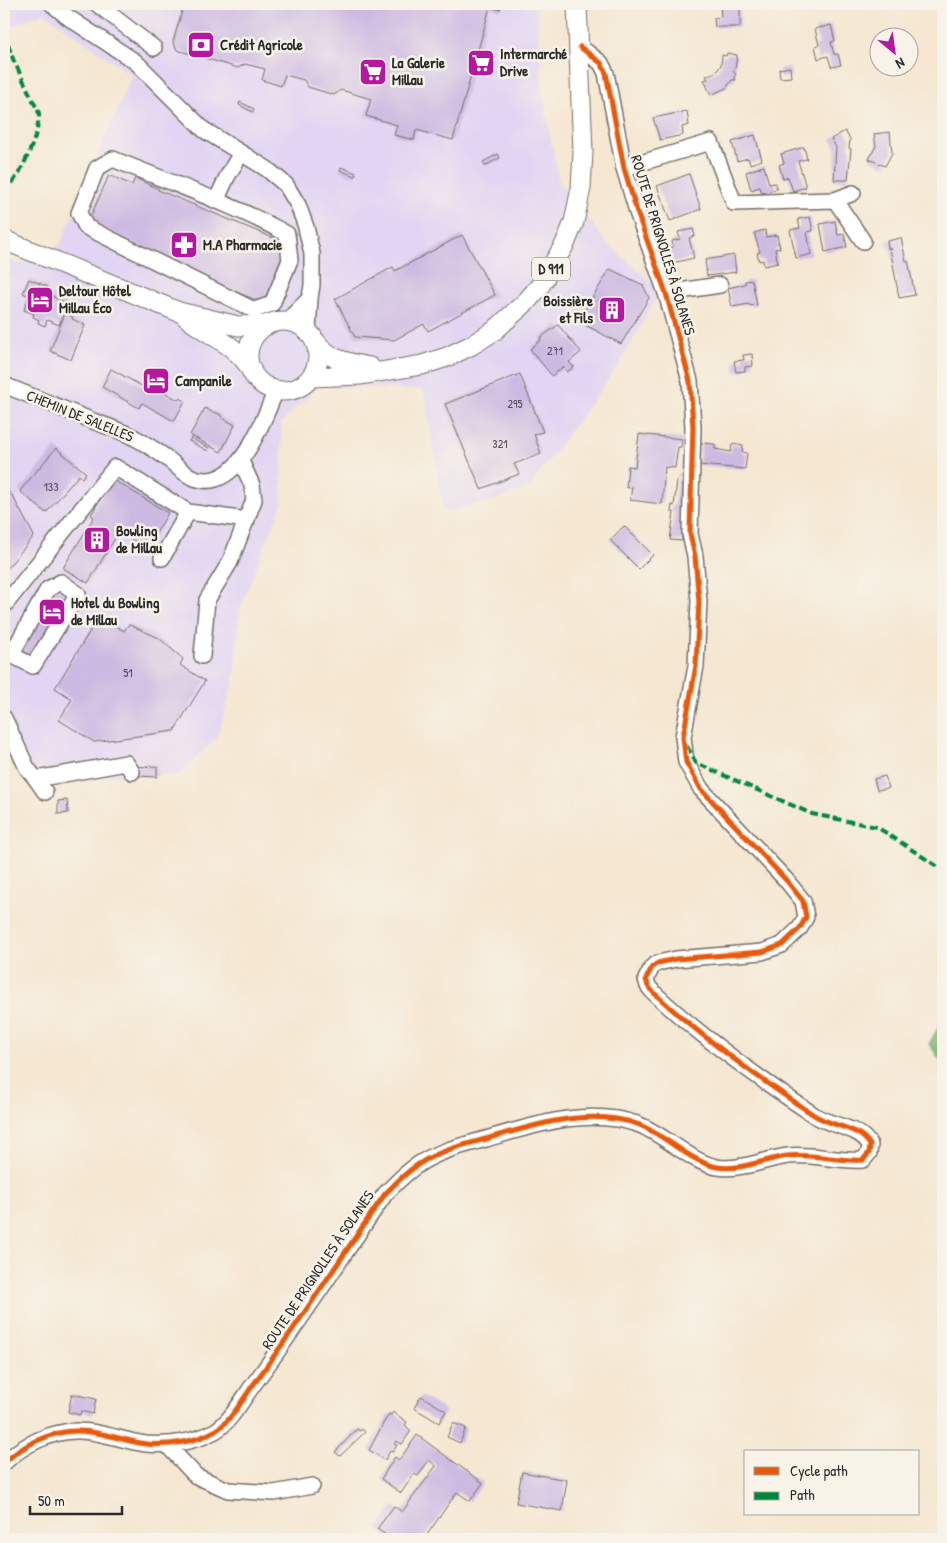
<svg xmlns="http://www.w3.org/2000/svg" width="947" height="1543" font-family="'Patrick Hand',sans-serif">
<rect width="100%" height="100%" fill="#f7f3e8"/>
<filter id="ink" filterUnits="userSpaceOnUse"><feTurbulence type="fractalNoise" baseFrequency=".02" numOctaves="2"/><feDisplacementMap in="SourceGraphic" scale="10" xChannelSelector="R" yChannelSelector="G"/><feConvolveMatrix kernelMatrix="1 2 1 2 8 2 1 2 1" color-interpolation-filters="sRGB"/></filter>
<filter id="wash" filterUnits="userSpaceOnUse"><feTurbulence type="fractalNoise" baseFrequency=".0096" numOctaves="4" result="noise"/><feDisplacementMap in="SourceGraphic" scale="20" xChannelSelector="R" yChannelSelector="G"/><feGaussianBlur stdDeviation="1.12" result="paint"/><feColorMatrix in="noise" values="0 0 0 0 0 0 0 0 0 0 0 0 0 0 0 0 0 1.4 0 .05"/><feComposite in="paint" operator="in"/></filter>
<g filter="url(#wash)">
<rect width="100%" height="100%" fill="#f5e7d2"/>
<path fill="#e2d4f3" d="M4,4H537L543,97L559,182L606,242L652,283L659,294L618,366L529,487L499,499L444,512L424,390L319,386L281,423L282,503L240,608L234,680L217,737L179,775L108,776L37,789L24,780L4,733V258L19,264L60,245L132,75L44,13L4,29Z"/>
<path fill="#7ab372" stroke="#526f4e" d="M943,1018V1064L929,1044Z"/>
<g id="blocks">
<g fill="#cdbae2">
<path d="M184,4L191,6L188,4H502L500,10L490,7L453,140L416,130L414,140L394,135L397,125L366,116L371,99L341,90L334,95L308,87L304,80L285,75L281,86L262,80L265,69L245,64L238,68L177,50L173,42Z"/>
<path d="M720,4H740V27H715L714,18L721,17Z"/>
<path d="M831,25L835,41L831,42L834,54H838L841,65L831,67L828,56L818,59L815,46L819,45L815,29Z"/>
<path d="M727,53L737,55L735,69L733,71L736,74L734,77L736,80H732L726,88L711,95L704,80L708,79L706,76L716,72L721,65L722,55L726,56Z"/>
<path d="M790,67L791,77L780,78L779,69Z"/>
<path d="M240,102L254,109L253,112L239,105Z"/>
<path d="M687,111L689,125L682,127L683,135L660,140L653,118Z"/>
<path d="M845,131L850,139L849,148L851,149L848,180H834L836,147L831,139Z"/>
<path d="M890,132L892,153L885,166L869,159L876,146L874,134Z"/>
<path d="M755,135L762,160L750,164L748,158L737,161L732,142Z"/>
<path d="M804,147L807,159L798,161L806,187L793,191L788,177L783,179L779,165L784,163L781,154Z"/>
<path d="M498,154L500,158L485,166L483,162Z"/>
<path d="M764,166L769,184L775,183L777,189L762,193L760,187L751,190L746,172Z"/>
<path d="M341,167L356,173L355,176L340,170Z"/>
<path d="M689,174L701,209L670,221L657,186Z"/>
<path d="M109,175L132,185L135,178L159,189L158,190L283,242L281,247L286,249L263,303L195,275L89,220Z"/>
<path d="M810,217L813,231L807,232L811,254L796,258L790,230L800,228L798,219Z"/>
<path d="M835,221L838,235L844,234L847,247L825,252L820,224Z"/>
<path d="M693,229L695,236L689,238L694,258L672,263L669,248L673,247L672,241L680,239L678,232Z"/>
<path d="M765,230L766,237L777,235L780,248L775,249L778,263L764,266L763,260L759,261L757,253L760,252L754,233Z"/>
<path d="M462,235L495,295L428,331L424,324L394,340L355,337L335,299L393,267L395,271Z"/>
<path d="M901,238L906,261H908L915,295L899,298L890,248L888,249L887,241Z"/>
<path d="M734,255L736,272L707,276L705,260Z"/>
<path d="M610,269L643,285L649,298L621,344L578,321Z"/>
<path d="M29,279L48,287L45,294L54,296L53,297L67,303L64,313L73,317L72,319L85,325L71,360L50,351L64,316L63,315L59,325L47,320L45,326L38,323L39,320L33,317L34,314L24,310L29,296L23,293Z"/>
<path d="M752,280L757,305L750,306L749,304L732,307L728,288L745,284V281Z"/>
<path d="M558,325L581,352L569,362L574,367L567,372L563,367L552,376L530,349L541,340L540,338Z"/>
<path d="M752,354L753,366L745,367V371L736,372L734,361L744,360L743,355Z"/>
<path d="M111,369L149,390L152,385L178,400L180,398L185,401L174,421L142,403L139,408L102,387Z"/>
<path d="M520,374L543,432L534,434L541,454L514,464L519,474L481,489L445,404Z"/>
<path d="M205,408L214,413L215,412L221,415V417L235,425L221,452L190,435Z"/>
<path d="M639,434L682,439L681,447H678L675,468L665,467L662,504L630,500L632,487L626,488L628,466L635,467Z"/>
<path d="M191,438L209,448L208,451L189,441Z"/>
<path d="M701,443L715,444V449L731,452L732,444L743,446L742,452L747,453L745,469L699,465Z"/>
<path d="M56,448L86,473L82,478L79,475L46,513L20,491Z"/>
<path d="M685,466L682,538V541L670,540L674,512H671L672,505L674,506L677,481L684,473Z"/>
<path d="M112,479L168,513L147,548L119,532L88,583L63,568L94,517L91,515Z"/>
<path d="M9,492L12,495L34,536L4,572V498Z"/>
<path d="M624,526L653,555L639,569L610,540Z"/>
<path d="M57,590L70,598L35,658L22,650Z"/>
<path d="M99,616L124,631L128,625H130L159,638L183,659L180,665L205,681L174,731L94,742L59,720L72,699L55,688Z"/>
<path d="M157,766V777L138,776L136,767Z"/>
<path d="M885,776L889,788L877,790L874,779Z"/>
<path d="M67,800L68,813L58,814V801Z"/>
<path d="M72,1394L96,1399L93,1414L81,1411L80,1415L68,1412Z"/>
<path d="M421,1396L446,1411L439,1423L414,1408Z"/>
<path d="M393,1412L407,1422L405,1425L411,1431L402,1444L396,1441L394,1444L397,1445L393,1452L390,1451L385,1460L369,1450L383,1424L389,1414L391,1415Z"/>
<path d="M453,1423L466,1428L460,1443L447,1437Z"/>
<path d="M357,1429L360,1431L362,1429L365,1432L340,1456L335,1452Z"/>
<path d="M417,1435L483,1483L470,1501L457,1492L424,1539H383L386,1535L377,1529L394,1506L402,1512L436,1466L429,1460L418,1476L414,1474L401,1493L381,1479L395,1457L399,1460Z"/>
<path d="M522,1472L567,1480L562,1511L516,1503Z"/>
</g>
</g>
</g>
<g filter="url(#ink)">
<use href="#blocks" fill-opacity="0" stroke="#726d65" stroke-width="1"/>
<g fill="none" stroke-linecap="round" stroke-linejoin="round">
<g stroke="#726d65" stroke-width="18">
<g id="minor">
<path d="M52,4L69,18L136,62L204,130L267,169L286,185L298,205L306,227L312,254V285L310,298L308,331"/>
<path d="M97,4L154,48"/>
<path d="M113,159C171,183 233,204 287,234L290,260L272,304L254,310L86,227L79,213L97,168Z"/>
<path d="M624,168L711,142L734,203L835,200L863,241"/>
<path d="M835,200L853,193"/>
<path d="M216,201L227,177L241,153"/>
<path d="M666,293L720,285"/>
<path d="M287,321L310,298"/>
<path d="M4,385C33,397 63,409 93,421C107,426 122,431 135,438C145,443 155,450 164,456C174,463 181,472 192,477C237,497 264,419 276,390"/>
<path d="M162,558L188,512"/>
<path d="M4,606L115,467L188,512L247,520"/>
<path d="M4,651L33,666L78,594L61,582L48,589L11,655"/>
<path d="M202,656L207,600L230,562L254,500L252,485L241,461"/>
<path d="M4,718L27,768L36,779L126,763L132,772"/>
<path d="M36,779L45,792"/>
<path d="M166,1444L196,1476L228,1490L274,1493L312,1486"/>
<path d="M4,1463C22,1445 53,1430 79,1431C101,1431 123,1441 146,1444C168,1446 196,1442 215,1431C231,1422 245,1395 256,1381C301,1320 342,1256 385,1194C396,1183 406,1172 419,1164C438,1151 464,1145 486,1139C535,1125 587,1107 637,1124C663,1133 690,1162 717,1167C740,1171 765,1159 788,1156C813,1153 838,1162 863,1160L869,1153L870,1145C859,1126 832,1127 814,1115C758,1078 702,1038 653,992L648,986L646,979L652,967L658,963L676,959L762,952L782,945L800,928L806,917L803,901L786,880L701,789L686,762L683,737L696,666L699,601L695,556L690,534L693,427L690,381L666,293L638,215L624,168L606,73L601,63L580,47"/>
</g>
</g>
<g stroke="#726d65" stroke-width="21">
<g id="major">
<path d="M4,240L179,312L238,326L267,325"/>
<path d="M186,317C209,336 235,343 251,369"/>
<circle cx="283" cy="356" r="35"/>
<path d="M315,341C331,361 345,362 370,367"/>
<path d="M311,377L361,375L422,365L447,357L472,345L494,331L526,302L540,286L565,244L574,222L581,188L583,152L577,4"/>
</g>
</g>
<use href="#minor" stroke="#fff" stroke-width="15"/>
<use href="#major" stroke="#fff" stroke-width="19"/>
<g stroke="#00873e" stroke-width="4" stroke-dasharray="8 4" stroke-linecap="butt">
<path d="M4,33L13,59L39,113C40,133 20,180 4,191"/>
<path d="M687,746L696,763L812,814L877,827L943,870"/>
</g>
<g stroke="#f7f3e8" stroke-width="8">
<path id="cycleway" d="M4,1463C22,1445 53,1430 79,1431C101,1431 123,1441 146,1444C168,1446 196,1442 215,1431C231,1422 245,1395 256,1381C301,1320 342,1256 385,1194C396,1183 406,1172 419,1164C438,1151 464,1145 486,1139C535,1125 587,1107 637,1124C663,1133 690,1162 717,1167C740,1171 765,1159 788,1156C813,1153 838,1162 863,1160L869,1153L870,1145C859,1126 832,1127 814,1115C758,1078 702,1038 653,992L648,986L646,979L652,967L658,963L676,959L762,952L782,945L800,928L806,917L803,901L786,880L701,789L686,762L683,737L696,666L699,601L695,556L690,534L693,427L690,381L666,293L638,215L624,168L606,73L601,63L580,47"/>
</g>
<use href="#cycleway" stroke="#e8590c" stroke-width="5"/>
</g>
</g>
<defs>
<g id="bank-square" transform="scale(1.4375)"><rect x="-9" y="-9" width="18" height="18" rx="4" fill="#b5179e" stroke="#f7f3e8"/><path d="M-6-4H6V4H-6ZM0-2.3a2.3 2.3 0 1 0 0 4.6a2.3 2.3 0 1 0 0-4.6Z" fill="#fff"/></g>
<g id="supermarket-square" transform="scale(1.4375)"><rect x="-9" y="-9" width="18" height="18" rx="4" fill="#b5179e" stroke="#f7f3e8"/><path d="M-6-5.5h2.5l.6 2H6L4.5 2H-2.5L-4.4-4H-6ZM-1.5 3.2a1.3 1.3 0 1 0 .1 0ZM3 3.2a1.3 1.3 0 1 0 .1 0Z" fill="#fff"/></g>
<g id="pharmacy-square" transform="scale(1.4375)"><rect x="-9" y="-9" width="18" height="18" rx="4" fill="#b5179e" stroke="#f7f3e8"/><path d="M-2-6h4v4h4v4h-4v4h-4v-4h-4v-4h4Z" fill="#fff"/></g>
<g id="hotel-square" transform="scale(1.4375)"><rect x="-9" y="-9" width="18" height="18" rx="4" fill="#b5179e" stroke="#f7f3e8"/><path d="M-6-4.5h1.5V1H6V5H4.5V3h-9V5H-6ZM-4 0a1.8 1.8 0 1 1 3.6 0ZM.5 0V-2.5h3Q6-2.5 6 0Z" fill="#fff"/></g>
<g id="building-square" transform="scale(1.4375)"><rect x="-9" y="-9" width="18" height="18" rx="4" fill="#b5179e" stroke="#f7f3e8"/><path d="M-4-6H4V6H1V3H-1V6H-4ZM-2.5-4.3h1.7v1.8h-1.7ZM.8-4.3h1.7v1.8H.8ZM-2.5-1h1.7V.8h-1.7ZM.8-1h1.7V.8H.8Z" fill="#fff"/></g>
</defs>
<g fill-rule="evenodd">
<use href="#bank-square" x="201" y="45"/>
<use href="#supermarket-square" x="481" y="63"/>
<use href="#supermarket-square" x="373" y="72"/>
<use href="#pharmacy-square" x="184" y="245"/>
<use href="#hotel-square" x="40" y="300"/>
<use href="#building-square" x="612" y="310"/>
<use href="#hotel-square" x="156" y="381"/>
<use href="#building-square" x="97" y="540"/>
<use href="#hotel-square" x="52" y="612"/>
</g>
<g text-anchor="middle" stroke-width="5" stroke-linejoin="round" paint-order="stroke">
<g font-size="12" fill="#544f59">
<text x="555" y="355">271</text>
<text x="515" y="408">295</text>
<text x="500" y="448">321</text>
<text x="51" y="491">133</text>
<text x="128" y="677">51</text>
</g>
<rect fill="#f7f3e8" stroke="#686764" stroke-width="1" x="532" y="257.5" width="38" height="23" rx="4"/>
<g font-size="14" font-weight="bold" fill="#2b2b2b">
<text x="551" y="274">D 911</text>
</g>
<g font-size="15" font-weight="bold" fill="#2b2b2b" stroke="#f7f3e8" text-anchor="start">
<text x="220" y="50">Crédit Agricole</text>
<text x="500" y="59">Intermarché<tspan x="500" dy="17">Drive</tspan></text>
<text x="392" y="68">La Galerie<tspan x="392" dy="17">Millau</tspan></text>
<text x="203" y="250">M.A Pharmacie</text>
<text x="59" y="296">Deltour Hôtel<tspan x="59" dy="17">Millau Éco</tspan></text>
<text x="593" y="306" text-anchor="end">Boissière<tspan x="593" dy="17">et Fils</tspan></text>
<text x="175" y="386">Campanile</text>
<text x="116" y="536">Bowling<tspan x="116" dy="17">de Millau</tspan></text>
<text x="71" y="608">Hotel du Bowling<tspan x="71" dy="17">de Millau</tspan></text>
</g>
<g font-size="15" fill="#2b2b2b" stroke="#f7f3e8">
<text transform="translate(663 245) rotate(73)" y="5">ROUTE DE PRIGNOLLES À SOLANES</text>
<text transform="translate(80 416) rotate(22)" y="5">CHEMIN DE SALELLES</text>
<text transform="translate(318 1270) rotate(-56)" y="5">ROUTE DE PRIGNOLLES À SOLANES</text>
</g>
</g>
<rect width="947" height="1543" fill="none" stroke="#f7f3e8" stroke-width="20"/>
<rect x="744" y="1450" width="175" height="65" fill="#f7f3e8" stroke="#a5a39c"/>
<rect x="754" y="1467" width="25" height="8" fill="#e8590c" stroke="#a5a39c"/>
<text x="790" y="1476" font-size="15" fill="#2b2b2b">Cycle path</text>
<rect x="754" y="1492" width="25" height="8" fill="#00873e" stroke="#a5a39c"/>
<text x="790" y="1500" font-size="15" fill="#2b2b2b">Path</text>
<g transform="translate(894 52) rotate(151)"><circle r="24" fill="#f7f3e8" stroke="#a5a39c"/>
<path d="M0-4L9 19L0 12L-9 19Z" fill="#b5179e"/>
<text y="-8" font-size="14" font-weight="bold" text-anchor="middle" fill="#2b2b2b">N</text>
</g>
<path d="M30 1506v8h92v-8" fill="none" stroke="#2b2b2b" stroke-width="2.5"/>
<text x="38" y="1506" font-size="15" fill="#2b2b2b" stroke="#f7f3e8" stroke-width="4" paint-order="stroke">50 m</text>
</svg>
